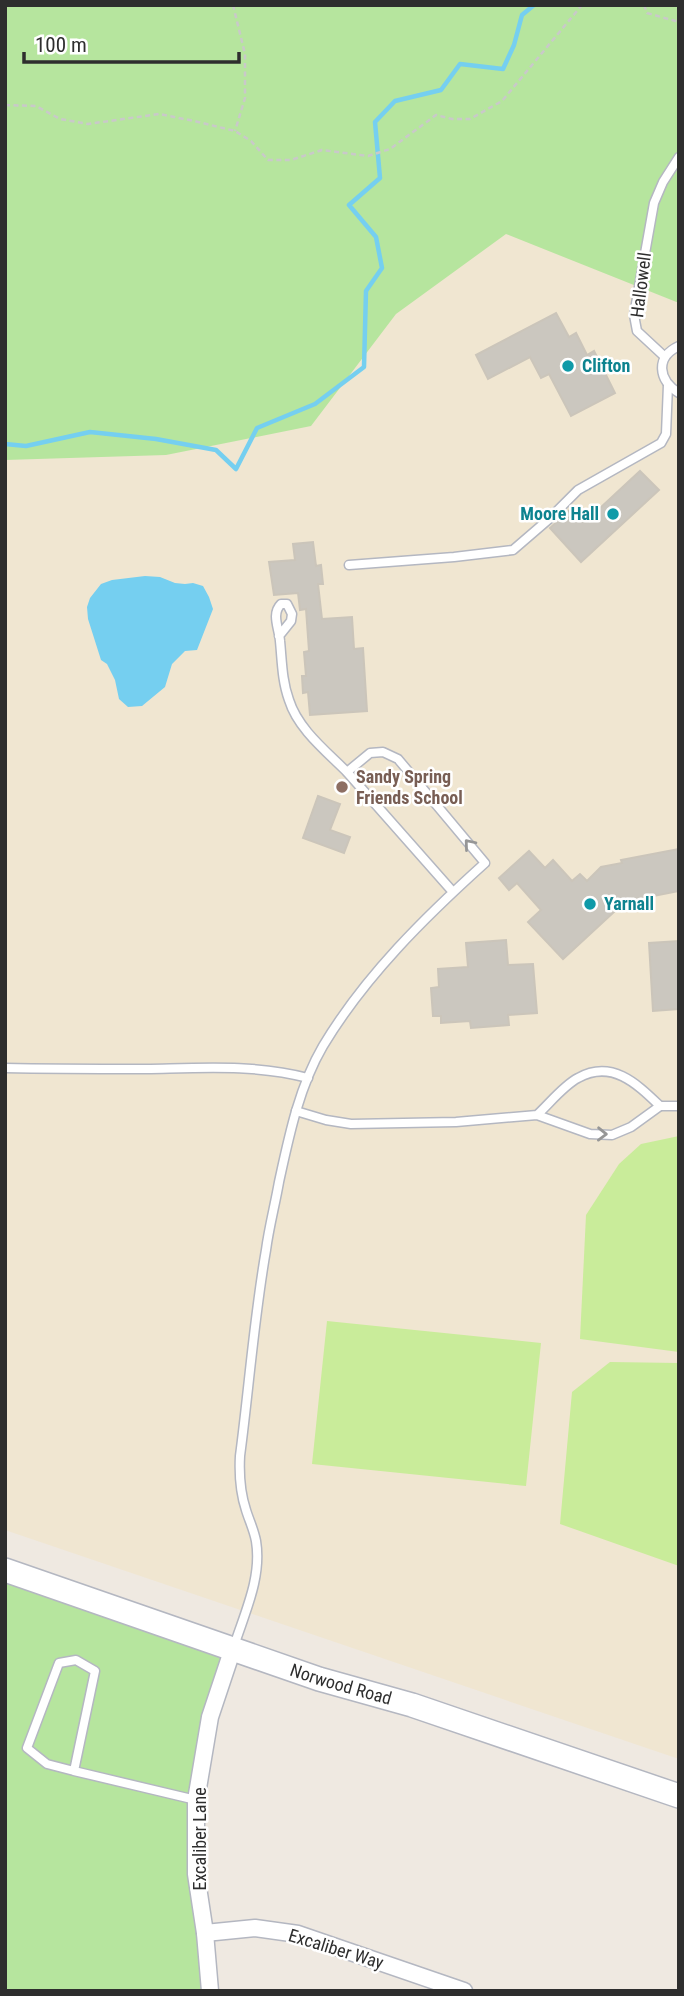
<svg xmlns="http://www.w3.org/2000/svg" width="684" height="1996" font-family="'Roboto Condensed',sans-serif">
<rect width="100%" height="100%" fill="#efe9e1"/>
<path fill="#f0e6d1" d="M5,5L679,45V1759L5,1530Z"/>
<g fill="#b6e59e">
<path d="M5,5H679V303L506,234L396,314L311,426L166,455L5,460Z"/>
<path d="M5,1570L233,1648L196,1800L210,1991H5Z"/>
</g>
<g fill="#c9ec9a">
<path d="M679,1136V1352L580,1339L586,1215L619,1164L641,1144Z"/>
<path d="M327,1321L541,1343L526,1486L312,1464Z"/>
<path d="M610,1362L679,1363V1566L560,1524L572,1392Z"/>
</g>
<path fill="#75cff0" d="M145,576L160,577L175,583L185,584L193,583L203,586L209,597L213,609L197,650L185,651L172,664L165,687L142,706L128,707L119,699L115,680L107,664L101,660L88,619L87,607L90,598L101,584L112,580Z"/>
<g fill="none" stroke-linecap="round" stroke-linejoin="round">
<path stroke="#75cff0" stroke-width="4.5" d="M5,444L26,446L90,432L156,439L216,450L236,469L257,428L315,404L364,367L366,291L382,268L376,237L349,205L380,178L375,122L395,101L441,90L460,64L503,69L514,45L522,15L534,5"/>
</g>
<g fill="#cbc7bf" stroke="#cbc5ba" stroke-width="2">
<path d="M556,313L569,337L576,333L587,355L594,351L615,393L571,416L549,374L541,378L530,357L488,379L476,355Z"/>
<path d="M640,471L659,490L581,562L550,528L573,507L585,522Z"/>
<path d="M313,542L316,566L321,565L323,584H318L322,619L352,617L354,649L363,648L367,711L310,715L308,692L303,693L302,676H306L304,652L309,651L306,609L300,610L298,593L274,595L269,562L295,560L293,544Z"/>
<path d="M318,796L340,804L330,830L350,837L344,853L303,838Z"/>
<path d="M679,849V891L633,900L632,907L627,911H615L563,959L528,922L541,910L517,883L509,890L499,878L529,851L545,868L553,860L572,881L580,874L587,881L601,867L622,863L621,860Z"/>
<path d="M506,940L508,965L533,964L537,1013L508,1015L509,1025L471,1028L470,1021L441,1023V1016H433L431,988L439,987L438,969L468,967L466,943Z"/>
<path d="M679,941V1009L653,1011L649,943Z"/>
</g>
<g fill="none" stroke-linecap="round" stroke-linejoin="round">
<g stroke="#b4b7c1" stroke-width="11">
<g id="service">
<path d="M679,346C655,357 658,380 679,393"/>
<path d="M665,357L637,331L634,315L654,203L663,182L679,157"/>
<path d="M349,565L454,557L513,550L549,519L578,490L661,443L666,434L668,385"/>
<path d="M279,636L291,621L292,614L287,604H281C271,614 279,628 280,641C282,661 282,681 289,700C298,729 326,751 347,772"/>
<path d="M5,1068C52,1069 99,1069 146,1069C201,1068 255,1064 308,1078"/>
<path d="M660,1106H679"/>
<path d="M296,1111L326,1120L351,1124L456,1122L537,1115L590,1134L612,1135L631,1127L660,1106C637,1084 612,1059 578,1078C564,1085 549,1104 537,1115"/>
<path d="M234,1646C245,1612 262,1577 256,1541C254,1530 249,1520 246,1510C240,1492 239,1475 240,1456C249,1388 254,1318 266,1250C269,1227 275,1205 279,1182C289,1136 299,1087 323,1046C365,976 425,917 485,863L398,759L383,752L370,753L347,772L453,892"/>
<path d="M74,1771L47,1764L27,1748L59,1663L76,1660L95,1671L74,1771L196,1800"/>
</g>
</g>
<g stroke="#b4b7c1" stroke-width="19">
<g id="minor">
<path d="M205,1933L255,1928L298,1934L464,1991"/>
<path d="M210,1991L205,1933L196,1874V1800L210,1717L233,1648"/>
</g>
</g>
<g stroke="#b4b7c1" stroke-width="26">
<g id="secondary">
<path id="s1" d="M5,1570L319,1679L412,1705L679,1796"/>
</g>
</g>
<g stroke="#c9c9c9" stroke-width="2.5" stroke-dasharray="5 3.5" stroke-linecap="butt">
<path d="M233,5L245,54V98L235,131"/>
<path d="M644,5L647,13L679,22"/>
<path d="M5,105L36,106L60,119L88,124L159,114L194,121L235,131L251,141L268,160H291L322,150L368,156L390,149L436,115L452,119H470L502,101L582,5"/>
</g>
<use href="#service" stroke="#fff" stroke-width="8"/>
<use href="#minor" stroke="#fff" stroke-width="16"/>
<use href="#secondary" stroke="#fff" stroke-width="23"/>
</g>
<defs><path id="oneway-chevron" d="M-2-3.5L2.5 0L-2 3.5" fill="none" stroke-width="1.6" stroke-linecap="round" stroke-linejoin="round" transform="scale(1.75)"/></defs>
<g stroke="#969696">
<use href="#oneway-chevron" transform="translate(469 844) rotate(-130)"/>
<use href="#oneway-chevron" transform="translate(602 1134) rotate(1)"/>
</g>
<g fill="#0f9aa8" stroke="#fff" stroke-width="2.5">
<circle cx="568" cy="366" r="7"/>
<circle cx="613" cy="514" r="7"/>
<circle cx="590" cy="904" r="7"/>
</g>
<circle fill="#8d6e63" stroke="#fff" stroke-width="2.5" cx="342" cy="787" r="7"/>
<g text-anchor="middle" stroke-width="5" stroke-linejoin="round" paint-order="stroke">
<g font-size="18" fill="#2e2e2e" stroke="#fff">
<text transform="translate(641 285) rotate(-83)" y="6">Hallowell</text>
<text dy="6" stroke="none"><textPath href="#s1" startOffset="355">Norwood Road</textPath></text>
<text transform="translate(200 1839) rotate(-90)" y="6">Excaliber Lane</text>
<text transform="translate(336 1949) rotate(17)" y="6">Excaliber Way</text>
</g>
<g font-size="18" font-weight="bold" fill="#0d838f" stroke="#fff" text-anchor="start">
<text x="582" y="372">Clifton</text>
<text x="599" y="520" text-anchor="end">Moore Hall</text>
<text x="604" y="910">Yarnall</text>
</g>
<g font-size="18" font-weight="bold" fill="#785e54" stroke="#fff" text-anchor="start">
<text x="356" y="783">Sandy Spring<tspan x="356" dy="21">Friends School</tspan></text>
</g>
</g>
<rect width="684" height="1996" fill="none" stroke="#2e2e2e" stroke-width="14"/>
<path d="M24 52v10h215v-10" fill="none" stroke="#2e2e2e" stroke-width="3.5"/>
<text x="35" y="52" font-size="21" fill="#2e2e2e" stroke="#ffffff" stroke-width="5" paint-order="stroke">100 m</text>
</svg>
